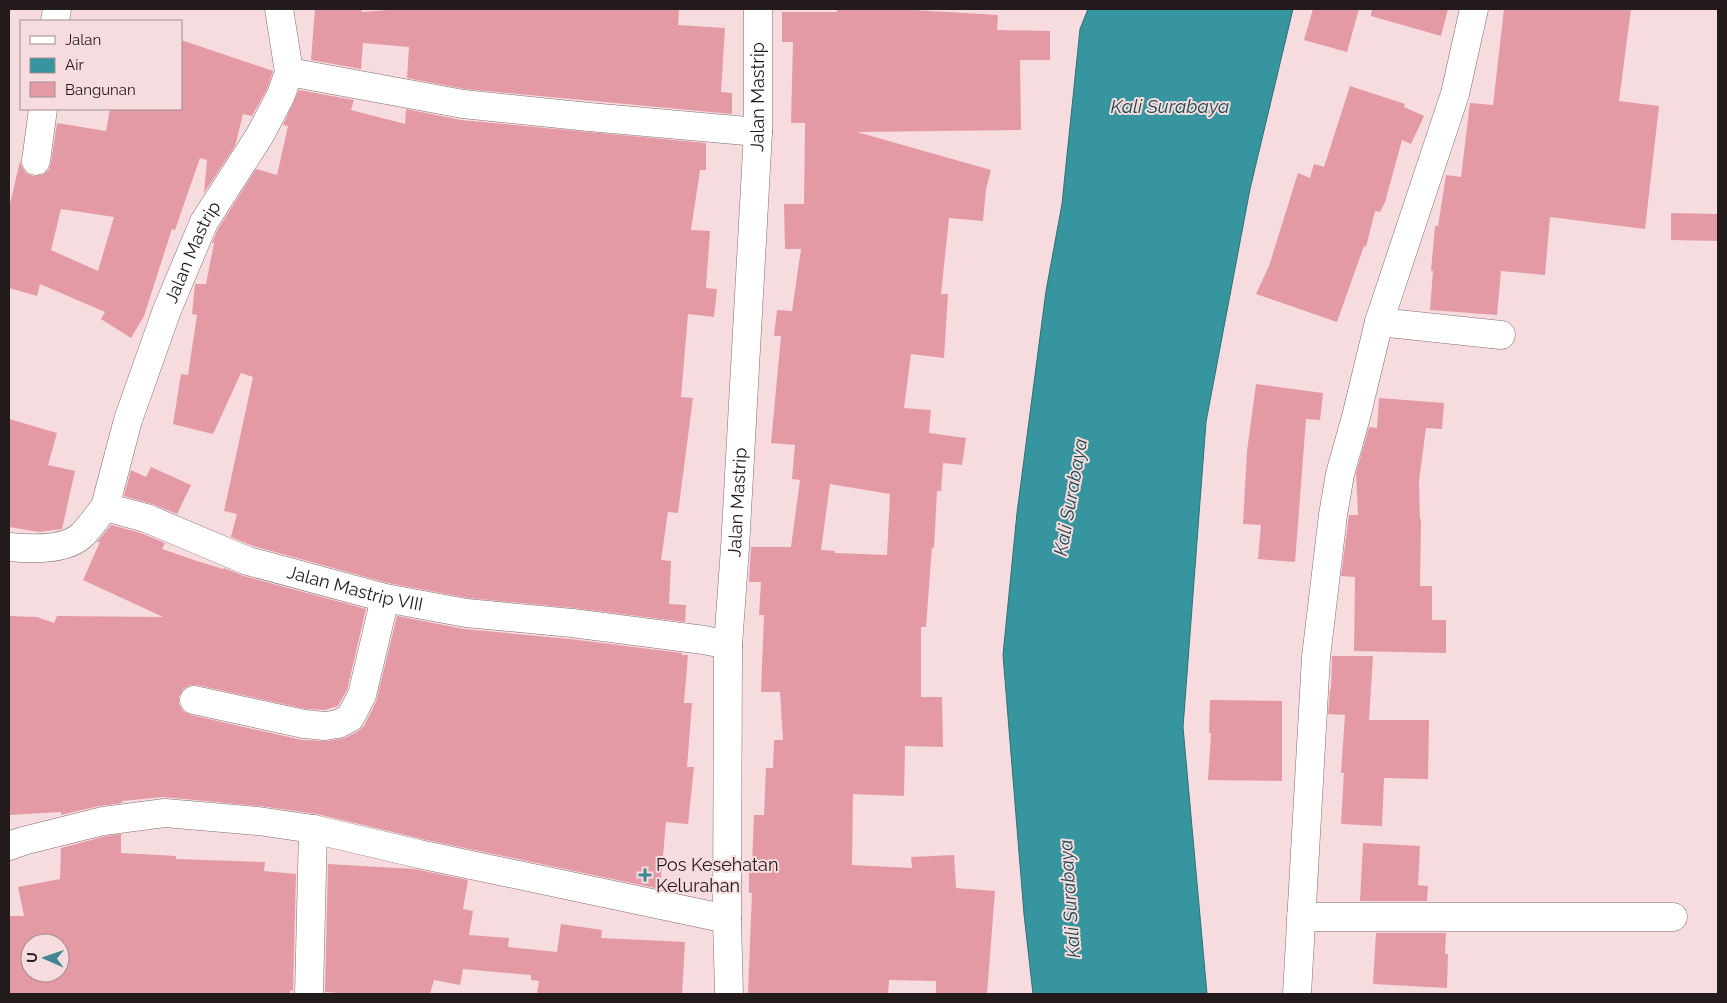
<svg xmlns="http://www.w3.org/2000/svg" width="1727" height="1003" font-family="Raleway,sans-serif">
<rect width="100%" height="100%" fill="#f6dcdf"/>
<path fill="#36959e" stroke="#307077" d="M1088,9H1293L1250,189L1206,422L1183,727L1207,994H1033L1024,914L1003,655L1017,513L1046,291L1062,204L1080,29Z"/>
<g fill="#e39aa5" fill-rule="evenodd">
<path d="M315,9H362V12L401,9H679L678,25L725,28L721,92L732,93V114L465,89L407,78L409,47L363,43L361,69L311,60Z"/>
<path d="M837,9H896L998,15L997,30L1050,31V60H1020L1021,130L857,132L991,170L986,189L983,221L949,218L941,294H948L944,358L911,354L904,408L931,410L929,433L966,438L962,465L943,463L941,491H937L934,548L932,547L926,627H921V697H942L943,747L905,746L904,796L853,794L852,865L912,868L911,857L954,855L956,888L995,891L987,994H936V981L889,980L888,994H748L752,893H749V863H752L754,815H764L766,768H773L774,740H783L780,692H761L764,615H759L761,582H749L751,547H791L800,480L792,479L795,445L771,443L781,336H774L777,310L792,311L801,249H785L784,204H804L805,123H791L793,42H782V12H837ZM830,484L890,494L887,555L835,553V551L821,550Z"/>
<path d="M1313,9H1359L1347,52L1304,40Z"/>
<path d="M1372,9H1448L1441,36L1371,16Z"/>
<path d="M1504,9H1631L1619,101L1659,106L1645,229L1550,217L1545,275L1501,271L1497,315L1430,310L1433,271H1431L1435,226H1438L1446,175L1461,177L1470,103L1493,105Z"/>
<path d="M181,40L273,71L267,89L252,116L243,114L235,146L204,193L207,160L200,158L175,230L172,229L144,316L131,338L101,319L105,312L40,284L37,296L9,288V208L20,161L22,167L26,173L33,176L42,175L49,170L51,163L57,123L106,131L110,109H181ZM61,209L114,217L98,271L51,250Z"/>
<path d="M1350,86L1405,104L1404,107L1424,116L1411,144L1402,140L1385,202L1380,212L1375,211L1366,247L1364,246L1337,322L1256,294L1269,266L1298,173L1310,178L1314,164L1324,167Z"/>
<path d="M299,90L354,100L351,110L405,124L406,109L461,120L706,143V170H700L691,230L710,231L706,288L717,289L714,317L688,314L681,397L693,398L678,513L668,512L661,560L671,561L669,604L686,605L685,622L574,608L468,598L388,583L253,546L231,537L237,514L224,511L253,377L241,373L213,434L173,424L181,374L188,375L197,315L192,314L195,284H206L214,243H212L218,229L256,169L277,175L288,126L283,125Z"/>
<path d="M1671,213L1718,214V241L1671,240Z"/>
<path d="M1256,384L1323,393L1320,420L1306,419L1295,562L1258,559L1261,525L1243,524L1247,451Z"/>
<path d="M1379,398L1444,403L1442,429L1426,428L1419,481L1420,519H1421L1420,586H1432V620H1446V653L1354,651L1355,577L1341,576L1349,515H1358L1356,473L1369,427L1377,428Z"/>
<path d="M9,419L57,433L48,465L75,471L62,529L39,532L9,527Z"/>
<path d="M151,467L191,485L177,514L152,504L124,496L131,470L146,477Z"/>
<path d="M111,525L141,533L165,543L162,549L197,561L223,569L224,568L244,576L366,609L347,690L338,706L325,710L306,709L197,685H190L183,689L179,697V704L183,711L191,715L302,740L327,741L345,738L357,732L364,726L376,702L397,616L464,629L570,639L682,653V655H688L684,703H692L687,767H694L688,824L666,822L660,889L422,839L317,814L260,806L163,797L122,801V803L99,806L61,815V812L9,815V616L37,617L54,623L57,616L163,617L83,580L100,542H97Z"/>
<path d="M1332,656H1373L1369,720H1429L1428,779L1384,778L1382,826L1341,824L1344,773H1341L1345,715L1328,714L1330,689H1331Z"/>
<path d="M1210,700L1282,701V781L1208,780L1211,733H1209Z"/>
<path d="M121,834V853L176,856V859L265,862L264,871L296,874L293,991L290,990V994H9L10,916H24L18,887L60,879L61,848L106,836ZM30,943H60V973H30Z"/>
<path d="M1363,843L1420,846L1418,885L1428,886L1427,901H1360Z"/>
<path d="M328,864L414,869L468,880L463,909L473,911L469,935L509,938L508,947L557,952L561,924L602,930L601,938L685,942L682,994H537L539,981L531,980V975L463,969L460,985L434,980L430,994H354L325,992Z"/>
<path d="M1376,933H1446L1445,954H1448L1447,988L1373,984Z"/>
</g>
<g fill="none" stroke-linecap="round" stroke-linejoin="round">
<g stroke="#836c6f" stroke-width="29">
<g id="minor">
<path d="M55,21L57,9"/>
<path d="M289,72L463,104L589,117L758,132"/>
<path d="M36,161L43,109"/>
<path d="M1379,322L1501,335"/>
<path id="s1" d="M105,507L128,420L167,310L204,222L260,135L281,95L289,72L279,9"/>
<path id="s2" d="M9,547C30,549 67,551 83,534C91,526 98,515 105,507L146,518L248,561L385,598L466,613L572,623L704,640L728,645"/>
<path d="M194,700L304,724L325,726L338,724L350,718L362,695L385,598"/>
<path d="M9,846L23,841L103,821L165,813L258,821L313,829L419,854L727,919"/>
<path d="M1301,917H1673"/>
<path d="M309,994L313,829"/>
<path d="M1297,994L1316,657L1333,515L1340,474L1356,417L1379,322L1455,94L1474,9"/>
</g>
</g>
<g stroke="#836c6f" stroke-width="29">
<g id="major">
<path id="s3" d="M729,994L727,919L728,645L735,548L758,132V9"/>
</g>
</g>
<use href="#minor" stroke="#fff" stroke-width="28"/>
<use href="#major" stroke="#fff" stroke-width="28"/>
</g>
<path fill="#40888f" stroke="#f6dcdf" stroke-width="2" d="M642.5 867.5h5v5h5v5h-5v5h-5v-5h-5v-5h5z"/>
<g text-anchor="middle" stroke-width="4" stroke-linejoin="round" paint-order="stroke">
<g font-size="18" fill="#231a1b" stroke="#f6dcdf">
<text dy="6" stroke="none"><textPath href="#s3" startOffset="898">Jalan Mastrip</textPath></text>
<text dy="6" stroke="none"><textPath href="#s1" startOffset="270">Jalan Mastrip</textPath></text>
<text dy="6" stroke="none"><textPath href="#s3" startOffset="492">Jalan Mastrip</textPath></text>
<text dy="6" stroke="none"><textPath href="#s2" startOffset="376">Jalan Mastrip VIII</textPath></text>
</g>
<g font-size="18" fill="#231a1b" stroke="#f6dcdf" text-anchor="start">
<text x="656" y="871">Pos Kesehatan<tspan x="656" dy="21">Kelurahan</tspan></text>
</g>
<g font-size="19" font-style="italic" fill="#1d484c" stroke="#f6dcdf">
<text x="1170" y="113">Kali Surabaya</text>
<text transform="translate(1070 497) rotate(-80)" y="7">Kali Surabaya</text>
<text transform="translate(1069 899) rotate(-94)" y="7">Kali Surabaya</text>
</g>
</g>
<rect width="1727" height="1003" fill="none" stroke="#231a1b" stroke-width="20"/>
<rect x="20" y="20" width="162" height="90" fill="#f6dcdf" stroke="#a28e91"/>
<rect x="30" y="36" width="25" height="8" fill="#ffffff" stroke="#a28e91"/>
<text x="65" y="45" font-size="15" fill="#231a1b">Jalan</text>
<rect x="30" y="58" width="25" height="15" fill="#36959e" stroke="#a28e91"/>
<text x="65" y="70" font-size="15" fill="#231a1b">Air</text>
<rect x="30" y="82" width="25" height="15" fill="#e39aa5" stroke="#a28e91"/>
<text x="65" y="95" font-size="15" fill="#231a1b">Bangunan</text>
<g transform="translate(45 958) rotate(272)"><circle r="24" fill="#f6dcdf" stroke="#a28e91"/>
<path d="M0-4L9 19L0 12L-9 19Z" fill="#40888f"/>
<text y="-8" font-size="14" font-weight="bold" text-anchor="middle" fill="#231a1b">U</text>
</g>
</svg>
